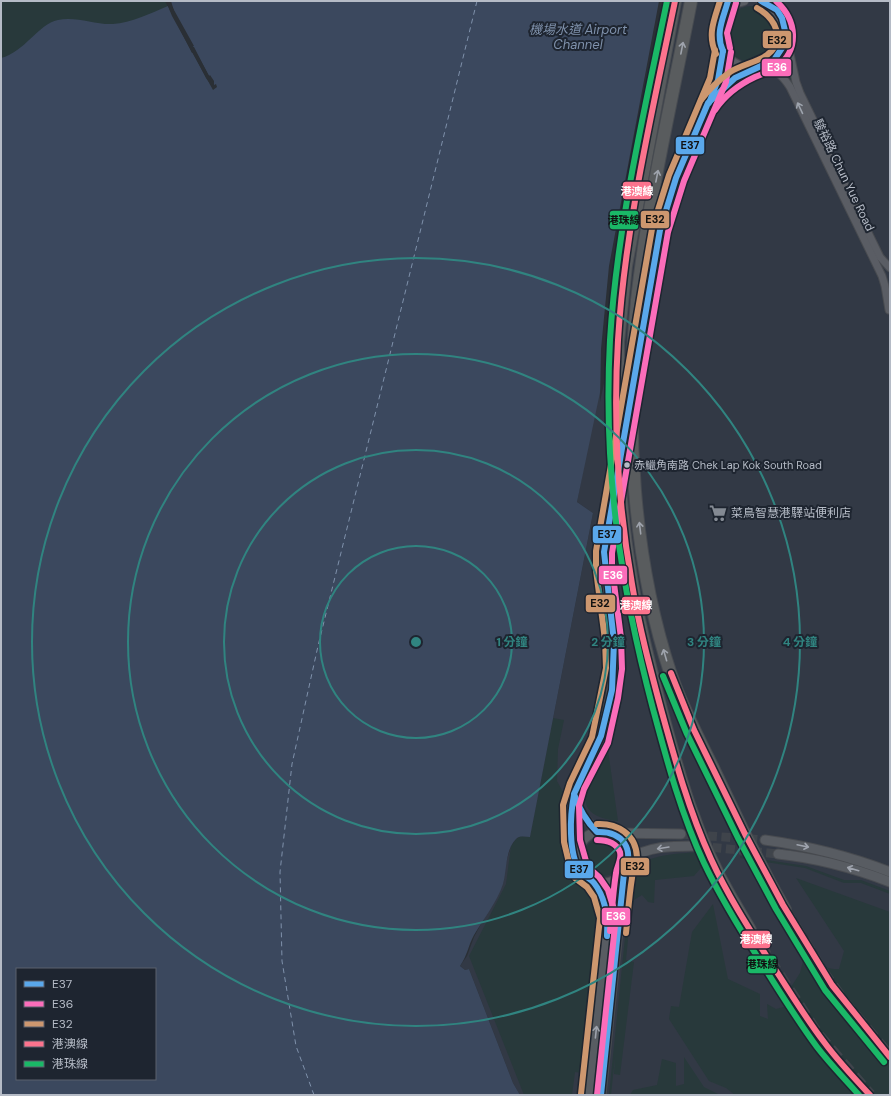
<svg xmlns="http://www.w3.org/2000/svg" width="891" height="1096" font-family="'DM Sans','Noto Sans TC',sans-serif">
<rect width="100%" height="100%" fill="#2a2f35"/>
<path fill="#323945" d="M674,1H890V1095H520L513,1083L469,969L465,970L460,966L467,956L474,937L503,883L505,866L511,846L530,837L593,513L577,502Z"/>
<g fill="#28393b">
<path d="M1,1H165L172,15L1,80Z"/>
<circle cx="752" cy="34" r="28"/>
<path d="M787,52L792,80L777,65L783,60Z"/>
<path d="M729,64L733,68L740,70L732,74L723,83Z"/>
<path d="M553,718L564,720L558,749L557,781L567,799L565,850L566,864L572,875L591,894L595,902L600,921L601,941L596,940L582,1073L575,1072L572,1095H524L469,956L506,884L511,846L516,839L521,836L530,837Z"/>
<path d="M608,750L618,821C563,815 591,780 608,750Z"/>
<circle cx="603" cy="857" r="19"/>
<path d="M711,852L707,861L694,876L655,880L654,903L648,902L642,895L634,900L630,919L626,960L634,962L620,1075L614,1074L615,1057L611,1095H609L630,888C633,880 634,871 640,865C655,852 692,853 711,852Z"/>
<path d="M740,856L806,866L844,880H861L890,891V894L861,883H844L805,868L740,858Z"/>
<path d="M796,878L890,912V1095H735L726,1088L709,1081L669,1019L671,1006L679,1007L692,932L713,904L728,979L760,994V1016L768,1019L767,1004L776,1009L787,1006L791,987L800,973L803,961C819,959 821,970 839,969L844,951Z"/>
<path d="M684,1057L704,1087L720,1095H630L633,1090L657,1085L662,1059L676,1063V1086L684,1084Z"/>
</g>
<path fill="#3b485e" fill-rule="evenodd" d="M171,1H674L624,278L577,502L593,513L530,837C525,837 520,835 516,839C505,850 507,870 503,884C497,902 484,918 474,935C468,946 468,954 460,966L465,970L469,969L513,1083L520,1095H1V58C25,52 38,24 58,20C76,16 95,25 113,24C131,23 151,13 168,6L192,53H193L206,78L212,86L214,85L175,14ZM17,969H155V1079H17Z"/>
<g fill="#2a2f35">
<path d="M169,1L194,46L192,47H194L209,76L210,75L214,81V85L216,84L217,87L213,90L172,16L167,4Z"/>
<path d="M659,1H676L626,279L600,402L601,349L609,266Z"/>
</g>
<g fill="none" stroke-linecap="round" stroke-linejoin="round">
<path stroke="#7f91ab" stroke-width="1" stroke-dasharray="5 4" stroke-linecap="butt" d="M314,1095L296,1046L282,961L280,872L292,764L318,646L477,1"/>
<g stroke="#3f444b" stroke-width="8" stroke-dasharray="8 4" stroke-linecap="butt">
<path d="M638,356L660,230"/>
<path d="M622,442L628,410"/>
<path d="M607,528L616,477"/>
</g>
<g stroke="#3f444b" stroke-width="9" stroke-dasharray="9 4.5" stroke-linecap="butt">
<path d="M681,834L765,840"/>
<path d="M699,846L778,854"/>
</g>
<g stroke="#3f444b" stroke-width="12" stroke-dasharray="12 6" stroke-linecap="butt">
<path d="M785,910L824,974L844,1002L890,1057"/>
<path d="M750,930L818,1035L870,1095"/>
</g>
<g stroke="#484b50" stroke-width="9">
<g id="minor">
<path d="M786,35L796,82L800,93L880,257L890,268"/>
<path d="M761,67C776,69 782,75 790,87L882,276L885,286L889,310"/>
</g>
</g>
<g stroke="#484b50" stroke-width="10">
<g id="tertiary">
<path d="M744,1C706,8 714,68 752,68C791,68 798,17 761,1"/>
<path d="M711,101L735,78L756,68"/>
<path d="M660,230L676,178L718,80L723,51"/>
<path d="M574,795L581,813L597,832"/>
<path d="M577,859L572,841L571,805L577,786L600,740L610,696L614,668L613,628L604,569V552L607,528"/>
</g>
</g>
<g stroke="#484b50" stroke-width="11">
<g id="secondary">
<circle cx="603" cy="857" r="26"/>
<path d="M613,833L681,834"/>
<path d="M765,840C808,846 849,856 890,872"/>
<path d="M778,854C816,858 854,868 890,882"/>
<path d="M629,860C647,845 677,846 699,846"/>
<path d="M589,1095L608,927L605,904L593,882"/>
<path d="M601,1095L624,873"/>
</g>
</g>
<g stroke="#474b51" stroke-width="14">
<g id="motorway">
<path d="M618,452V342L626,266L675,1"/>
<path d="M713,768L743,831"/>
<path d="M771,885L785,910"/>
<path d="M730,896L750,930"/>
</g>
</g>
<use href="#minor" stroke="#5a5d64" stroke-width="7"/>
<use href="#tertiary" stroke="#5a5d64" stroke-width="8"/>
<use href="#secondary" stroke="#585c62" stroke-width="9"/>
<use href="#motorway" stroke="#595c5e" stroke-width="12"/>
<g stroke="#474b51" stroke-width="14" stroke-linecap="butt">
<g id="motorway-bridge">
<path d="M691,1C672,100 648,200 637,300C625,422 632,558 671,675C682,707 698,738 713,768"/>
<path d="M618,452C620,491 623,531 630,570C637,617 649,663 661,709C678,773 696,838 730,896"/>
<path d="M743,831L771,885"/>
</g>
</g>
<use href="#motorway-bridge" stroke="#595c5e" stroke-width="12"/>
<g stroke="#1e2530" stroke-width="9">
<g id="bus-1">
<path d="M723,51C715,33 723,19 728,1"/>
<path d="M709,103L718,80L723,51"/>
<path d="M574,795C570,815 568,853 580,871C583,876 590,878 594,883C606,898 608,918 607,936"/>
<path d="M601,1095L624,873C635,849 623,831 597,832C586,821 579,809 574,794L601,736L612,690L614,642L604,552L660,230L676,178L708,103L735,78L774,60L784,45L786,35L782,18L777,10L761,1"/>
</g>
</g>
<g stroke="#1e2530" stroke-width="9">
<g id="bus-2">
<path d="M730,48L727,33L736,3"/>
<path d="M715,110C725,95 738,85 755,77C762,74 770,72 777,67C800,49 797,20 776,1"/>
<path d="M597,840C607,840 616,842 620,852C622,860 617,865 616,873C613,892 612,912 610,931"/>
<path d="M597,1095L616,916L608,890L599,877L589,868L586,861L580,840L579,806L584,789L608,743L618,698L622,669L621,638L612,568V553L668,232L684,181L726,82L731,52"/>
</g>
</g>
<g stroke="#1e2530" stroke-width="9">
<g id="bus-3">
<path d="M716,54C707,35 714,20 720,1"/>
<path d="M701,100C709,89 719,80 730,72C741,65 757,62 767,55C787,40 775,18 757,8"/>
<path d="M597,824C617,823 636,834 637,857C637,865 632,870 632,878C629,896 628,914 626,933"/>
<path d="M581,1094L600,918L594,897L587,887L575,878L570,867L564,842L563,805L570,783L592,737L606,668L605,640L596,570V551L652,229L669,175L710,78L715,50"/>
</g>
</g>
<g stroke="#1e2530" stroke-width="9">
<g id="bus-4">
<path d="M675,1C652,113 625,226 618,340C613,422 618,504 632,584C639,627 650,668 661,709C675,760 689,811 711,859C727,894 748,927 769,960C787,987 804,1016 824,1042C838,1061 854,1078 870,1095"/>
<path d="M671,673L694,730L745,834L783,905L832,985L890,1057"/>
</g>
</g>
<g stroke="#1e2530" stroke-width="9">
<g id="bus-5">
<path d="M667,1C644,113 617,225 610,340C603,469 620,584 653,709C667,761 681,814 704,863C721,899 741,931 762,964C780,992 797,1020 817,1047C830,1064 845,1079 859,1095"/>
<path d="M663,676L687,734L738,838L776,909L825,990L884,1062"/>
</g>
</g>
<use href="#bus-1" stroke="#5aa8eb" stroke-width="6"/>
<use href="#bus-2" stroke="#fb6dba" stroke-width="6"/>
<use href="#bus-3" stroke="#cd976f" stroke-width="6"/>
<use href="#bus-4" stroke="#fc738d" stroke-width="6"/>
<use href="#bus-5" stroke="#1ab867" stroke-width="6"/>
</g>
<defs><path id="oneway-shaft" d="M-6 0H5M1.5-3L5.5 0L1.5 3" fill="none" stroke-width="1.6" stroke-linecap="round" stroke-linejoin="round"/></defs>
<g stroke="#9ea3ac">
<use href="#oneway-shaft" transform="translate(682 48) rotate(-79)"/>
<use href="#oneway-shaft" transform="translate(657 176) rotate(-79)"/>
<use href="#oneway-shaft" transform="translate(640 528) rotate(-97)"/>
<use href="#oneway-shaft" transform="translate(665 655) rotate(-106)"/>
</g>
<use stroke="#9ea4ae" href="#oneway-shaft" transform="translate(800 108) rotate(-115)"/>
<g stroke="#9ea3ad">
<use href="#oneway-shaft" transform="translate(803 846) rotate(12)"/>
<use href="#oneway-shaft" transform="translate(663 848) rotate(171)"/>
<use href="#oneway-shaft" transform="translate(853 869) rotate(-164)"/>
<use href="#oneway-shaft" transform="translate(596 1032) rotate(-84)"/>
</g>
<g fill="none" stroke="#308480" stroke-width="2">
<circle cx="416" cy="642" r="96"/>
<circle cx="416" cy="642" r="192"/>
<circle cx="416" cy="642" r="288"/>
<circle cx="416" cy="642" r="384"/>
</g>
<defs>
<g id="supermarket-bare" transform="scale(1.38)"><path d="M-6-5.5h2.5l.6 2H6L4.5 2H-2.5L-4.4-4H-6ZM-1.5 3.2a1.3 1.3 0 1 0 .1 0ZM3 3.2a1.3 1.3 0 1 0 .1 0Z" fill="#848a93" stroke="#1e2530" stroke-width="2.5" paint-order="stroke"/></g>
</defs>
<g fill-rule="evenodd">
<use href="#supermarket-bare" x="718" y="513"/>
</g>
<circle fill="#b5bbc6" stroke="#1e2530" stroke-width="1.5" cx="627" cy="465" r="3.5"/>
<g text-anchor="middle" stroke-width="4" stroke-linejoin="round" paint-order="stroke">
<g font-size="11" fill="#b5bbc6" stroke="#1e2530" text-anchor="start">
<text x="634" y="469">赤鱲角南路 Chek Lap Kok South Road</text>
</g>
<g font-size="12" fill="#b5bbc6" stroke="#1e2530">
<text transform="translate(844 175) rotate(64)" y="4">駿裕路 Chun Yue Road</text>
</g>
<g font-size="12" fill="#b5bbc6" stroke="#1e2530" text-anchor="start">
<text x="731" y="517">菜鳥智慧港驛站便利店</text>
</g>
<g font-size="13" font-style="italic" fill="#7f91ab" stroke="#1e2530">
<text x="578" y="34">機場水道 Airport<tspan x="578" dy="15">Channel</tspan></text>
</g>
</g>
<circle cx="416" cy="642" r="6" fill="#308480" stroke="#1e2530" stroke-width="2"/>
<g font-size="12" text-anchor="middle" font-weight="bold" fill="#308480" stroke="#1e2530" stroke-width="4" stroke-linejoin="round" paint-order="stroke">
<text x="512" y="646">1 分鐘</text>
<text x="608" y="646">2 分鐘</text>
<text x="704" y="646">3 分鐘</text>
<text x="800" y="646">4 分鐘</text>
</g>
<g stroke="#1e2530" stroke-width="1.5">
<rect x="762" y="30" width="30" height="19" rx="4" fill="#cd976f"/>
<rect x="761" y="58" width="31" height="19" rx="4" fill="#fb6dba"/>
<rect x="675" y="136" width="30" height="19" rx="4" fill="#5aa8eb"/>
<rect x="622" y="181" width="30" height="19" rx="4" fill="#fc738d"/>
<rect x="640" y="210" width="30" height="19" rx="4" fill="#cd976f"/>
<rect x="609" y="210" width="30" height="20" rx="4" fill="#1ab867"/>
<rect x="592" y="525" width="30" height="19" rx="4" fill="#5aa8eb"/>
<rect x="598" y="565" width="30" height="20" rx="4" fill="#fb6dba"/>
<rect x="585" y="594" width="31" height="19" rx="4" fill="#cd976f"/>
<rect x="621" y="596" width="30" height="19" rx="4" fill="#fc738d"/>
<rect x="620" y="857" width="30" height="19" rx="4" fill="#cd976f"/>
<rect x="564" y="860" width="30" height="19" rx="4" fill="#5aa8eb"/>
<rect x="601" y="907" width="30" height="19" rx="4" fill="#fb6dba"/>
<rect x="741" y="930" width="30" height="19" rx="4" fill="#fc738d"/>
<rect x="747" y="955" width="30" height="19" rx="4" fill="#1ab867"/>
</g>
<g font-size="11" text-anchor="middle" font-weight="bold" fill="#fff">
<text x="777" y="71">E36</text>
<text x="637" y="195">港澳線</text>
<text x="613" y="579">E36</text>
<text x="636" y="609">港澳線</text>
<text x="616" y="920">E36</text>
<text x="756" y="943">港澳線</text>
</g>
<g font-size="11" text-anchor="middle" font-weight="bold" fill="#111">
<text x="777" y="44">E32</text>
<text x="690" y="149">E37</text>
<text x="655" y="223">E32</text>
<text x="624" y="224">港珠線</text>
<text x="607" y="538">E37</text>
<text x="600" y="607">E32</text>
<text x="635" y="870">E32</text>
<text x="579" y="873">E37</text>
<text x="762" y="968">港珠線</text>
</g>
<rect width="891" height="1096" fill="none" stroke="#b5bbc6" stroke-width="4"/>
<rect x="16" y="968" width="140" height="112" fill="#1e2530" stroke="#5a616c"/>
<rect x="24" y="981" width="20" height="6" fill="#5aa8eb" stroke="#5a616c"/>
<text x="52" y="988" font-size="12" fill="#b5bbc6">E37</text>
<rect x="24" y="1001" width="20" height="6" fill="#fb6dba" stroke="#5a616c"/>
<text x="52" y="1008" font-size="12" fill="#b5bbc6">E36</text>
<rect x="24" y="1021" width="20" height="6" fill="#cd976f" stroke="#5a616c"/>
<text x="52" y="1028" font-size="12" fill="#b5bbc6">E32</text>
<rect x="24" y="1041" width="20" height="6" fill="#fc738d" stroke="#5a616c"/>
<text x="52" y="1048" font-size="12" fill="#b5bbc6">港澳線</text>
<rect x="24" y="1061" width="20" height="6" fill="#1ab867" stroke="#5a616c"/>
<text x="52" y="1068" font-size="12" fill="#b5bbc6">港珠線</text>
</svg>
